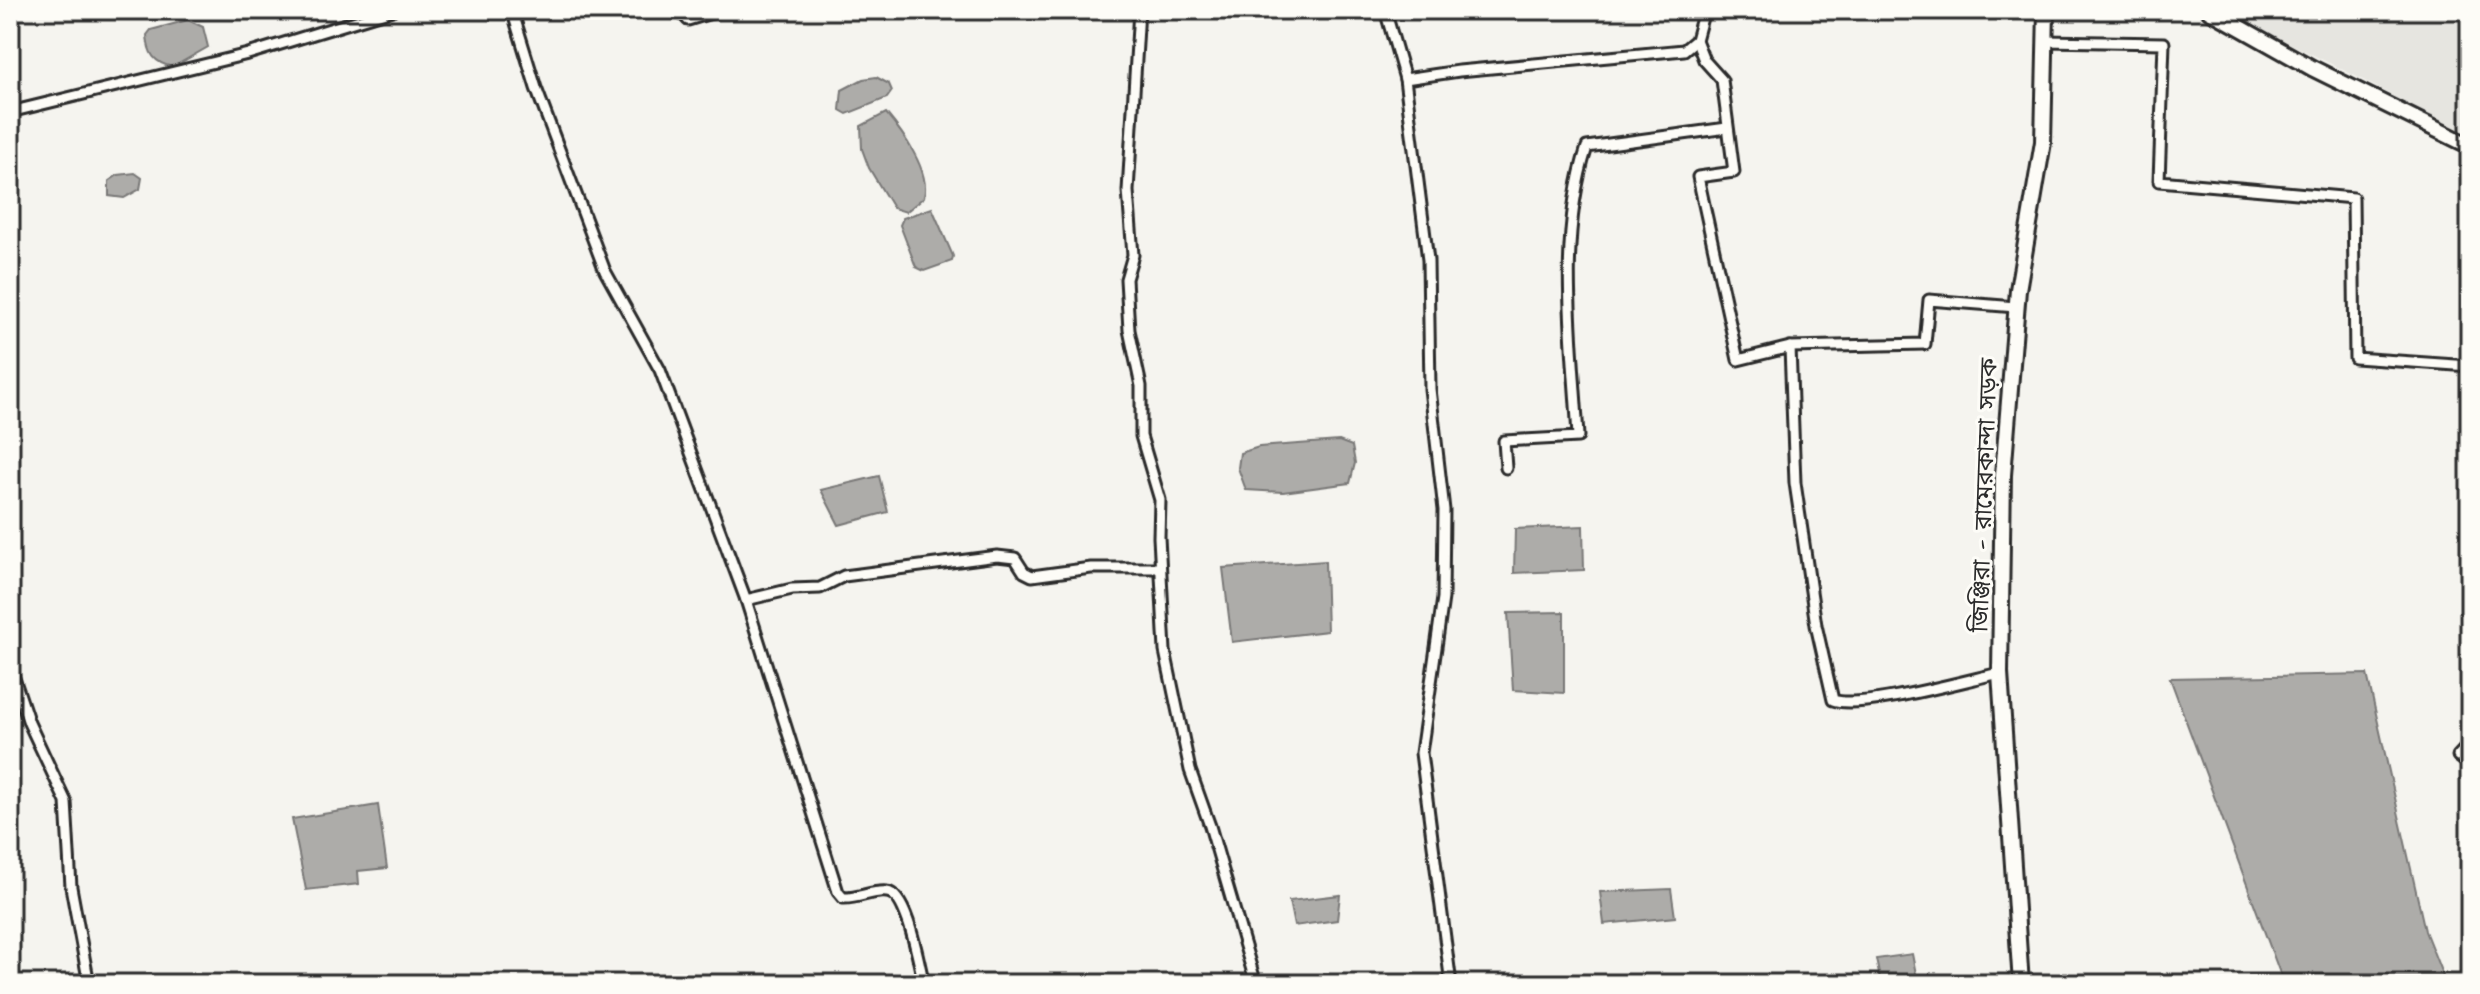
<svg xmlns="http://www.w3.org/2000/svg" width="2480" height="994" font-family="Kalam,'Noto Sans Bengali',sans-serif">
<rect width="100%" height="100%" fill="#f5f4ef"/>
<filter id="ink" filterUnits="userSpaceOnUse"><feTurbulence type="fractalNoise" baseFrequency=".0125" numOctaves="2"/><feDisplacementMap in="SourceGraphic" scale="16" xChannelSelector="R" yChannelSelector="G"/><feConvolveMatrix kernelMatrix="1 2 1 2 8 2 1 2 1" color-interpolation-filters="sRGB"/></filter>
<g filter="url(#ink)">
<path fill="#e6e5e0" d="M2223,10H2470V138L2361,79Z"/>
<g fill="#adaca9" stroke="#797877" stroke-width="2">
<path d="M188,20L203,27L208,47L173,67C154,63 148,54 147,35L151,30Z"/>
<path d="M876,77L889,84L892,91L887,98L847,114L840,110L842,90L863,79Z"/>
<path d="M886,113C902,132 931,171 924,197L906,212L893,208L869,168L862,149L861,126Z"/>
<path d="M135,173L142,178L140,189L124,198L109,196V181L118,175Z"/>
<path d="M932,208L953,256L952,261L924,271L916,267L900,225L903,218Z"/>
<path d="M1339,441L1352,446L1355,463L1350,483L1283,492L1246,490L1238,468L1240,453L1259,447Z"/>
<path d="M879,476L888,512L839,525L821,490Z"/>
<path d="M1583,526L1584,570L1514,573L1515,529Z"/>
<path d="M1325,561L1327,631L1232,642L1223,568Z"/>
<path d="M1564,612V693L1513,690L1508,613Z"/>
<path d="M2367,674L2425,931L2446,984H2284L2170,678Z"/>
<path d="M378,805L387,868L358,871L359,884L306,890L292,819Z"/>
<path d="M1671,889L1675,917L1604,924L1600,892Z"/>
<path d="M1340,895L1337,920L1294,926L1289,901Z"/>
<path d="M1912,954L1918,984H1881L1876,959Z"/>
</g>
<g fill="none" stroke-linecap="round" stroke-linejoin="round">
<g stroke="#2b2b2b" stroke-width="15">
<g id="street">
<path d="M512,10L536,88L605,271L660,370L746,600L838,892L843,898C858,899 873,890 887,892C908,894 919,966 924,984"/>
<path d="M679,10L688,20L721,10"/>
<path d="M1139,10L1128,191L1133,255L1126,279L1129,330L1141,386V436L1160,500L1159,537L1165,651L1190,770L1210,826L1256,984"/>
<path d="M1385,10L1405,79"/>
<path d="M1696,40L1704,60L1722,80L1734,172L1698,177L1738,360L1790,347L1795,483L1816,625L1833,700C1860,710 1967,680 2000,673"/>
<path d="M2044,41L2164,43L2159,181L2353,198L2355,358L2470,366"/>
<path d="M10,112L248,54L392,10"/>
<path d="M1790,347L1925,344L1929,300L2016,307"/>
<path d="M1506,468L1504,441L1578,437C1573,342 1557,239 1587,147L1727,128"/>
<path d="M746,600L792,589L820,588L844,576L997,556L1015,558L1024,572L1032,576L1091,568H1160"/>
<path d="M10,666L29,723L66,802L71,887L89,984"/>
<path d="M2470,743L2458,756L2470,765"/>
<path d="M1451,984L1421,753L1443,598L1444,510L1430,389L1428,260L1405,79L1459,71L1684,50L1696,40L1704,10"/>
</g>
</g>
<g stroke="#2b2b2b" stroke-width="20">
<g id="primary">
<path d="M2209,10L2312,68L2470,146"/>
<path d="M2021,984L2000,673L2003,475L2018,290L2043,142L2046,10"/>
</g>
</g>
<use href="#street" stroke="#fdfcf7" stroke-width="9"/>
<use href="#primary" stroke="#fdfcf7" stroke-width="14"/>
</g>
</g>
<g text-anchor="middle" stroke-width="6" stroke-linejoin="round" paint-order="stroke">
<g font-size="24" fill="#2b2b2b" stroke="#fdfcf7">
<text transform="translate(1984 495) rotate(-88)" y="8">জিঞ্জিরা - রামেরকান্দা সড়ক</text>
</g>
</g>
<rect width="2480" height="994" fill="none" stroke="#fdfcf7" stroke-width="40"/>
<rect x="20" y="20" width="2440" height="954" fill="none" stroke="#2b2b2b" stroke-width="3" filter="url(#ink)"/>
</svg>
